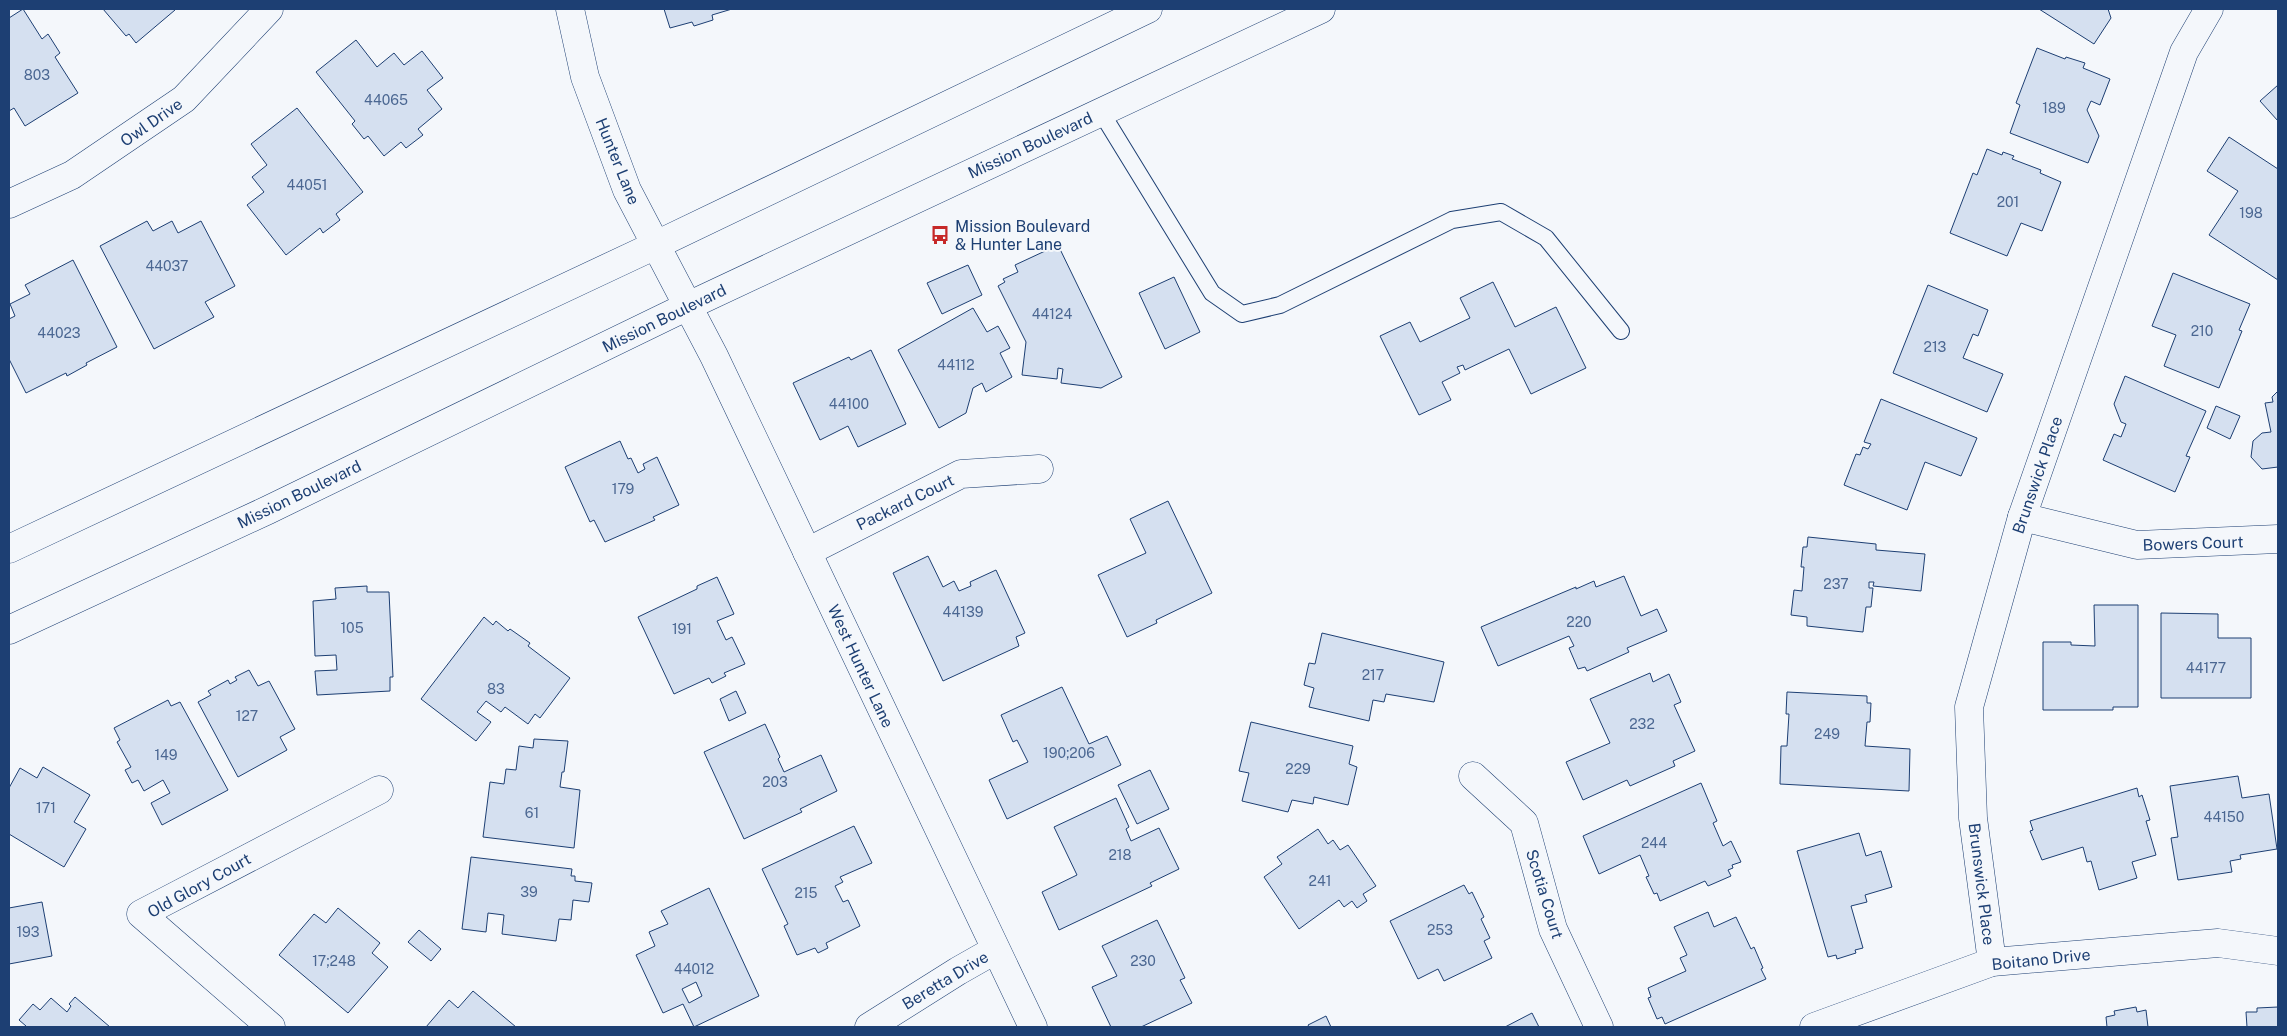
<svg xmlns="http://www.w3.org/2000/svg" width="2287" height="1036" font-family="'Public Sans',sans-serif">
<rect width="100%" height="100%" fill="#f4f7fb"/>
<g fill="#d5e0f0" stroke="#1d3f73" fill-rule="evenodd">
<path d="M23,9L42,39L48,34L60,53L55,57L78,93L25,126L14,108L9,111V18Z"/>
<path d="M103,9H174L175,10L136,43L129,34L126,36Z"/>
<path d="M664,9H732L712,15L713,20L694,26L692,22L670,28Z"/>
<path d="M2039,9H2108L2111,18L2094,44Z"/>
<path d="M356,40L377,67L394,53L404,65L422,51L443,78L427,90L442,109L418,129L423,135L406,148L401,142L384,156L368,136L364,139L352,124L355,121L316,72Z"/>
<path d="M2037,48L2065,59L2066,57L2085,63L2083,68L2110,79L2100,105L2091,101L2087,110L2099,136L2088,163L2010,133L2020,105L2016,103Z"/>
<path d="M2278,85V121L2260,101Z"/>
<path d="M297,108L363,192L336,214L340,220L323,233L320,228L286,255L247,205L264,192L252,177L267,165L251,144Z"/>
<path d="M2229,137L2278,169V280L2209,235L2238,191L2207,171Z"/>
<path d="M1987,149L2002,155L2003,152L2014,156L2012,159L2041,170L2040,173L2061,182L2042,231L2021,223L2007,256L1950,233L1973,173L1977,175Z"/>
<path d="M147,221L153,231L172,221L178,233L201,221L235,286L205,302L214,317L154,349L100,246Z"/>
<path d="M1058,245L1122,377L1101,388L1061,383L1063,369L1058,368L1057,379L1022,375L1026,342L998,286L1005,282L1003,279L1018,272L1015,265Z"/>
<path d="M73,260L117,347L86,363L87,365L67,376L66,373L26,393L9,359V319L15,316L10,304L30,294L25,285Z"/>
<path d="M968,265L982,295L942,314L927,283Z"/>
<path d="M2173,273L2250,304L2239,330L2242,331L2219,388L2164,366L2176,335L2152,326Z"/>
<path d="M1174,277L1200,332L1165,349L1139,293Z"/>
<path d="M1493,282L1515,327L1556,307L1586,368L1531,394L1509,349L1465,370L1463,365L1457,367L1460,373L1442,382L1451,400L1419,415L1380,336L1410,322L1420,342L1470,318L1460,298Z"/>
<path d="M1928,285L1988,310L1978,336L1973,334L1963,358L2003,374L1987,412L1893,373Z"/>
<path d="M973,308L987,332L998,326L1010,348L1000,353L1012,377L986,392L982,383L973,388L966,413L939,428L898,350Z"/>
<path d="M871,350L906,424L858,447L848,426L820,440L793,383L849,357L851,360Z"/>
<path d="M2125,376L2206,411L2186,456L2190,457L2175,492L2103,460L2114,434L2121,437L2126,424L2121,422L2114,404Z"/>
<path d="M2278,391V467L2262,469L2251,457L2253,441L2262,433L2271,432L2265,403L2273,402L2272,397Z"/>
<path d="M1881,399L1977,438L1961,476L1925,462L1907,510L1844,485L1856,454L1860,455L1863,447L1868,449L1871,444L1864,442Z"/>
<path d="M2216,406L2240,416L2230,439L2207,428Z"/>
<path d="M620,441L628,459L631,458L638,473L645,469L643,464L657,457L679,505L653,517L655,520L605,542L594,520L590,522L565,467Z"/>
<path d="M1168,501L1212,593L1156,620L1157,623L1127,637L1098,575L1146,553L1130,519Z"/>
<path d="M1808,537L1876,544V550L1925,554L1921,591L1873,586L1874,582H1869V588H1873L1871,607H1866L1863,632L1807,626V617L1791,615L1794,590L1802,591L1804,567H1801L1803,547H1807Z"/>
<path d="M928,556L943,587L954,581L959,591L971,586L970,582L996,570L1025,633L1016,637L1019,646L943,681L893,573Z"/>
<path d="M1624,576L1641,616L1657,609L1667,631L1627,648L1629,652L1587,671L1585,667L1578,669L1569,648L1574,646L1569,636L1498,666L1481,627L1576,587V589L1594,581L1596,587Z"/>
<path d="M717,577L734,614L717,621L726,640L732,637L745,664L724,673L726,676L712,683L709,678L674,694L638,617L697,589V586Z"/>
<path d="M367,586V592H389L393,677H390V691L317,695L315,671L337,670L336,655L315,656L313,601L336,599L335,588Z"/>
<path d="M2094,605H2138V707H2113V710H2043V642H2071V645L2095,646Z"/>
<path d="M2161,613L2218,614V638H2251V698H2161Z"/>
<path d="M484,617L493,625L496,621L508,631L510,629L530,643L528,646L570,678L540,718L535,714L528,724L505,707L501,712L486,701L477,712L491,722L476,741L421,699Z"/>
<path d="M1322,633L1444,662L1434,702L1386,694L1384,702L1373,700L1369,721L1309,707L1314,688L1304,685L1309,663L1315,664Z"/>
<path d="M249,670L258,686L269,681L295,729L280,737L287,750L238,777L198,702L211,695L208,691L228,680L230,684L237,680L235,677Z"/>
<path d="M1650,673L1653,682L1669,674L1681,702L1674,705L1695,751L1673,761L1675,766L1630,786L1627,780L1583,800L1566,762L1610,743L1590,699Z"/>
<path d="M1062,687L1089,744L1107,736L1121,765L1007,819L989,780L1028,762L1017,740L1013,742L1001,715Z"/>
<path d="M736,691L746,713L729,721L720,699Z"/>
<path d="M1787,692L1867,696V703H1871L1870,722H1867L1865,746L1910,749L1909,791L1780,784L1781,746H1787L1789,714H1786Z"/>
<path d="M168,700L171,706L180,702L228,790L162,825L151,803L170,793L163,780L144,791L138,780L132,783L125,770L131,767L117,742L120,740L114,728Z"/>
<path d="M1251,722L1353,746L1349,764L1357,767L1348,805L1314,797L1313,804L1292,800L1288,812L1242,801L1249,773L1239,771Z"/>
<path d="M765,724L780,757L778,759L784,772L821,755L837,791L800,809L802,812L744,839L704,752Z"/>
<path d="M534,739L568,741L564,772H562L560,787L580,790L574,848L483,837L490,782L504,784L506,769L516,770L519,746L533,748Z"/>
<path d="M43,767L90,795L74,822L86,829L64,867L9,834V788L20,768L37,778Z"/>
<path d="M1150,770L1169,809L1137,824L1118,785Z"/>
<path d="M2238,776L2242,798L2269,794L2277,849L2240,855L2241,859L2230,861L2232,872L2178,880L2171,838L2178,837L2170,786Z"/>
<path d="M1701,783L1717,821L1713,823L1723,846L1731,841L1741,862L1732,865L1733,868L1728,870L1731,876L1708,886L1705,881L1660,901L1657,893L1654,894L1646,877L1649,876L1640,855L1599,874L1583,836Z"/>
<path d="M2137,788L2139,797L2142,795L2150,820L2146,821L2156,855L2132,862L2137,878L2099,890L2091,861L2087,862L2083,847L2042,860L2030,831L2033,830L2030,821Z"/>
<path d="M1116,798L1129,827L1126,829L1131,841L1159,828L1179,869L1150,883L1152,886L1059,930L1042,892L1077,875L1054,827Z"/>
<path d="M854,826L872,863L840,877L843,882L835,886L843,902L848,900L860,926L826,943L828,948L818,953L815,948L797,955L784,926L788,924L762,869Z"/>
<path d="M1318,829L1328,844L1333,840L1340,850L1348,845L1376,886L1363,894L1367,901L1357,908L1352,901L1344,907L1339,900L1299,929L1264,877L1282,864L1277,857Z"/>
<path d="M1859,833L1866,856L1881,851L1892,887L1865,895L1867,902L1851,906L1863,948L1855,950L1856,953L1837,959L1836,955L1828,957L1797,851Z"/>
<path d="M471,857L572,869L571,876H575V881L592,883L589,902L573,900L571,920L559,919L556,941L502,934L504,915L488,913L486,932L462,929Z"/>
<path d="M1464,885L1469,894L1472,892L1484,917L1481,919L1490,938L1484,941L1492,958L1444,981L1438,969L1418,979L1390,921Z"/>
<path d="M709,888L759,996L694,1027L683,1004L663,1013L636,955L655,946L649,932L668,924L661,911ZM696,982L702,996L689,1003L682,989Z"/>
<path d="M42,902L52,956L9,964V908Z"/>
<path d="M338,908L380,943L372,953L388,967L348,1013L279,955L314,914L326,923Z"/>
<path d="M1708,912L1714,927L1736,917L1751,949L1754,947L1763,968L1761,969L1766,979L1665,1024L1662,1017L1657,1019L1648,998L1651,997L1648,988L1686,971L1680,958L1687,955L1674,927Z"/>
<path d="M1157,920L1185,978L1180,980L1192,1003L1141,1027H1111L1092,987L1117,976L1102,946Z"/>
<path d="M419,930L441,949L431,961L408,942Z"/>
<path d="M473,991L516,1027H426L449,1000L458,1008Z"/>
<path d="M75,997L110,1027H25L26,1026L19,1020L33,1004L40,1010L51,998L67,1012L71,1006L69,1004Z"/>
<path d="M2136,1007L2137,1012L2146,1010L2148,1027H2107L2106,1017L2115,1015L2114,1011Z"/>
<path d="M2278,1007V1027H2247L2246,1012H2257V1008Z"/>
<path d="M1532,1013L1539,1027H1505Z"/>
<path d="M1326,1016L1331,1027H1309L1308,1025Z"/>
</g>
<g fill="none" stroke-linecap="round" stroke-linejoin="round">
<g stroke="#1d3f73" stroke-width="18">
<path id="service" d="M1101,112L1212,293L1242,314L1280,305L1452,220L1501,212L1546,238L1621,331"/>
</g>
<g stroke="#1d3f73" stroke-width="29">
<g id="minor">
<path d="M570,9L585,77L627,190L714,356L1033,1027"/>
<path d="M9,204L72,175L184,99L269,9"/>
<path d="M2022,517L2137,545L2278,539"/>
<path d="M807,552L961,474L1039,469"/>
<path d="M1473,776L1524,823L1553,929L1599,1027"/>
<path d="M1992,962L1973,818L1969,707L2022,517L2184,52L2209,9"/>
<path d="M271,1027L141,914L379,790"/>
<path d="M869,1027L958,971L995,950"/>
<path d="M1814,1027L1992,962L2218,943L2278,951"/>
</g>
</g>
<g stroke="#1d3f73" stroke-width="29">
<g id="primary">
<path d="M9,549L656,245L1148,9"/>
<path d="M9,630L268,510L688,306L1321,9"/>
</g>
</g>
<use href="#service" stroke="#f4f7fb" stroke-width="16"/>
<use href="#minor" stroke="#f4f7fb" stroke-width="28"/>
<use href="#primary" stroke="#f4f7fb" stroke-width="28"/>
</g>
<defs>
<g id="bus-bare" transform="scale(1.5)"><path d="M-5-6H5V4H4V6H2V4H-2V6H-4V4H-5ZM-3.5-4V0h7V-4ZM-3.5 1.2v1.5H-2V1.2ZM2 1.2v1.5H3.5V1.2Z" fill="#c62828" stroke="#f4f7fb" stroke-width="2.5" paint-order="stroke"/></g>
</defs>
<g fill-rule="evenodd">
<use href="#bus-bare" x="940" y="235"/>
</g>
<g text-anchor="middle" stroke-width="4" stroke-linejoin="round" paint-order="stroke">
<g font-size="14" fill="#4b6792">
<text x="37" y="80">803</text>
<text x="386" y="105">44065</text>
<text x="2054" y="113">189</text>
<text x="307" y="190">44051</text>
<text x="2008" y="207">201</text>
<text x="2251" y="218">198</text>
<text x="167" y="271">44037</text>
<text x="1052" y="319">44124</text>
<text x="2202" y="336">210</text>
<text x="59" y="338">44023</text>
<text x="1935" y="352">213</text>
<text x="956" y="370">44112</text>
<text x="849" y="409">44100</text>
<text x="623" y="494">179</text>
<text x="1836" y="589">237</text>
<text x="963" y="617">44139</text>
<text x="1579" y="627">220</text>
<text x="352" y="633">105</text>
<text x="682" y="634">191</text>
<text x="2206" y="673">44177</text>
<text x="1373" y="680">217</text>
<text x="496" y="694">83</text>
<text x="247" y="721">127</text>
<text x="1642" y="729">232</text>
<text x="1827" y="739">249</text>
<text x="1069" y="758">190;206</text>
<text x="166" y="760">149</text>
<text x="1298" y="774">229</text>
<text x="775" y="787">203</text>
<text x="46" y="813">171</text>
<text x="532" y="818">61</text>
<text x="2224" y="822">44150</text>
<text x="1654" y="848">244</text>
<text x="1120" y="860">218</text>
<text x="1320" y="886">241</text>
<text x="529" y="897">39</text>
<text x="806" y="898">215</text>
<text x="1440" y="935">253</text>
<text x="28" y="937">193</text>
<text x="334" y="966">17;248</text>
<text x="1143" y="966">230</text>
<text x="694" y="974">44012</text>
</g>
<g font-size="16" fill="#1d3f73" stroke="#f4f7fb">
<text transform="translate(151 122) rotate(-35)" y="6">Owl Drive</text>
<text transform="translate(1030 145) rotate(-25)" y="6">Mission Boulevard</text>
<text transform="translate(618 161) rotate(68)" y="6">Hunter Lane</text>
<text transform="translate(664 318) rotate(-26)" y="6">Mission Boulevard</text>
<text transform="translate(2037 475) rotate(-71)" y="6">Brunswick Place</text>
<text transform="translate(299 494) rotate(-26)" y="6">Mission Boulevard</text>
<text transform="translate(905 502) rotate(-26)" y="6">Packard Court</text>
<text transform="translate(2193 543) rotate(-2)" y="6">Bowers Court</text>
<text transform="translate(861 666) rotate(65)" y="6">West Hunter Lane</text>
<text transform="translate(1982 884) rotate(83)" y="6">Brunswick Place</text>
<text transform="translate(199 885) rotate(-29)" y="6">Old Glory Court</text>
<text transform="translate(1545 894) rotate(73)" y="6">Scotia Court</text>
<text transform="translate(2041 959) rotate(-6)" y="6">Boitano Drive</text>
<text transform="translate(945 980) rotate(-31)" y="6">Beretta Drive</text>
</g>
<g font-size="16" fill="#1d3f73" stroke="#f4f7fb" text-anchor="start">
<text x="955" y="232">Mission Boulevard<tspan x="955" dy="18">&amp; Hunter Lane</tspan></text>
</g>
</g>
<rect width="2287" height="1036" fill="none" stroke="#1d3f73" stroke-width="20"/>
</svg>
